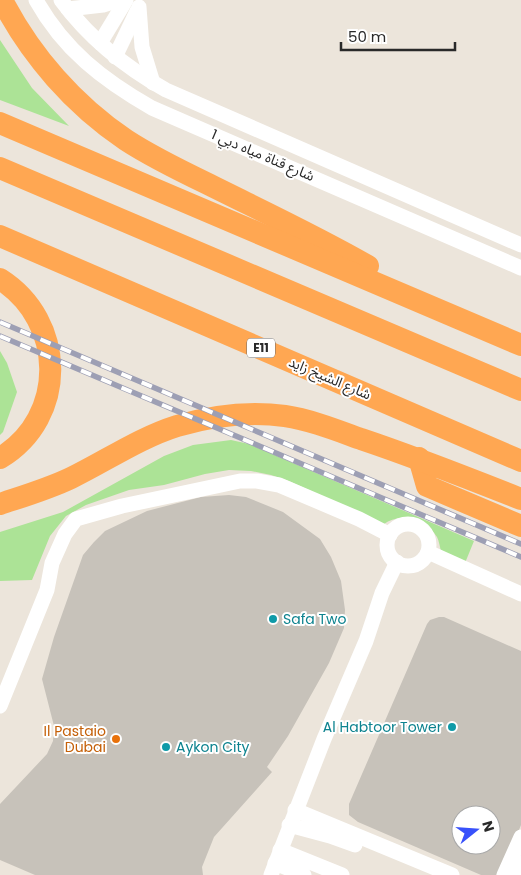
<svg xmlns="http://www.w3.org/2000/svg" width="521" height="875" font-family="Poppins,'Noto Sans Arabic',sans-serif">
<rect width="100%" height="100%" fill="#ece5db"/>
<g fill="#ace396">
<path d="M0,40L32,88L69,126L0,100Z"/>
<path d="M0,351L7,363L17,392L3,432L0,435Z"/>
<path d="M231,440L249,444L474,541L465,563L441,552C440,547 439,541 437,537C427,520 399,512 384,524L289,481L271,475L251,471L229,470L205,474L164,485L129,490L86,505L66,516L50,536L32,580L0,581V532L63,512L164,456L193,445Z"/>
</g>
<g fill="#c7c2ba" fill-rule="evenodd">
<path d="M229,495L246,497L283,512L320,539L331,557L341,581L345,610L344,628L329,663L288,736L267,767L272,772L214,837L202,867L203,875H35L0,860V804L47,754L53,741L54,726L42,679L54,637L83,555L94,542L105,531L147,511L201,497Z"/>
<path d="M439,617H444L521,651V825L503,869L496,875H481L358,822L349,815V804L427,624L430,620ZM461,815H491V845H461Z"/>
</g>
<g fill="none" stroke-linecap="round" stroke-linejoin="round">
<g stroke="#fff" stroke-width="15">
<path d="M36,0C64,50 103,80 152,108L521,268"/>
<path d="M61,0C89,38 125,67 166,90L521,245"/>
<path d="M139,7L142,47L153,83"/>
<path d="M68,9L103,5L119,0"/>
<path d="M100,43L126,0"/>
<path d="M115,57L137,11"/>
<circle cx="408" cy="545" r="21"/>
<path d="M428,552L521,594"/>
<path d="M0,706L47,590L52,563L65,534L76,519L122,506L240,481H257L279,485L359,519L390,535"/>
<path d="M295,810L452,875"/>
<path d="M289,825L330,836L355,845"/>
<path d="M280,850L342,875"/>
<path d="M275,863L304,875"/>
<path d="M271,875L324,739L366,641L382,593L397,562"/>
<path d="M504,875L521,837"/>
<path d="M516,875L521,863"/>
</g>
<g stroke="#ffa752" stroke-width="22">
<path d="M2,0C31,56 74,105 126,140C152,157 179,170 206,183C260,210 316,236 368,266"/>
<path d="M0,123L521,345"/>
<path d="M0,168L521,390"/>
<path d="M0,236L521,461"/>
<path d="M0,279C66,321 68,417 0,458"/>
<path d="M419,458L427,486L521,526"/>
<path d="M0,504C24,496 48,489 71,478C106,461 139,438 177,426C211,416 249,411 285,416C311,420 336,430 361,439C415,457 468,478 521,499"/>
</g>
<g stroke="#9d9fb4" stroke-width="5.5">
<g id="rail">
<path d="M0,322L521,544"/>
<path d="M0,336L521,557"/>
</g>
</g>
<use href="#rail" stroke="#fff" stroke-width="4" stroke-dasharray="11" stroke-linecap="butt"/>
</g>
<g fill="#0f9aa8" stroke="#fff" stroke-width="2">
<circle cx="273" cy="619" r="5"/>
<circle cx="452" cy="727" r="5"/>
<circle cx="166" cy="747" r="5"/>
</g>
<circle fill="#e8710a" stroke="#fff" stroke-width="2" cx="116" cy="739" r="5"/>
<g text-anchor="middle" stroke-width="4" stroke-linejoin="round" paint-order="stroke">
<rect fill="#fff" stroke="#696969" stroke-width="1" x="247" y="338.5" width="28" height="19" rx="4"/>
<g font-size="12" font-weight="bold" fill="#292929">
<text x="261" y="352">E11</text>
</g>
<g font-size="14" fill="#292929" stroke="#fff">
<text transform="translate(263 155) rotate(23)" y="5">شارع قناة مياه دبي 1</text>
<text transform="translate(330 378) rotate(23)" y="5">شارع الشيخ زايد</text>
</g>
<g font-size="14" fill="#0d838f" stroke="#fff" text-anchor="start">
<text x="283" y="624">Safa Two</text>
<text x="442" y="732" text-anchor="end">Al Habtoor Tower</text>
<text x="176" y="752">Aykon City</text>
</g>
<g font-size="14" fill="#c56008" stroke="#fff" text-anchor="end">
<text x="106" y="736">Il Pastaio<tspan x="106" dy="16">Dubai</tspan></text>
</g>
</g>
<g transform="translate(476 830) rotate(73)"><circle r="24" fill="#ffffff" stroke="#a9a9a9"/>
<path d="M0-4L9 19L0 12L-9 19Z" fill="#3851fb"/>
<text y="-8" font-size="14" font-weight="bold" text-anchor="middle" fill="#292929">N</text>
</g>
<path d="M341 42v8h114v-8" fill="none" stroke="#292929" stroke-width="2.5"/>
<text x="348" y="42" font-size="15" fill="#292929" stroke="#ffffff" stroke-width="4" paint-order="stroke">50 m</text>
</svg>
